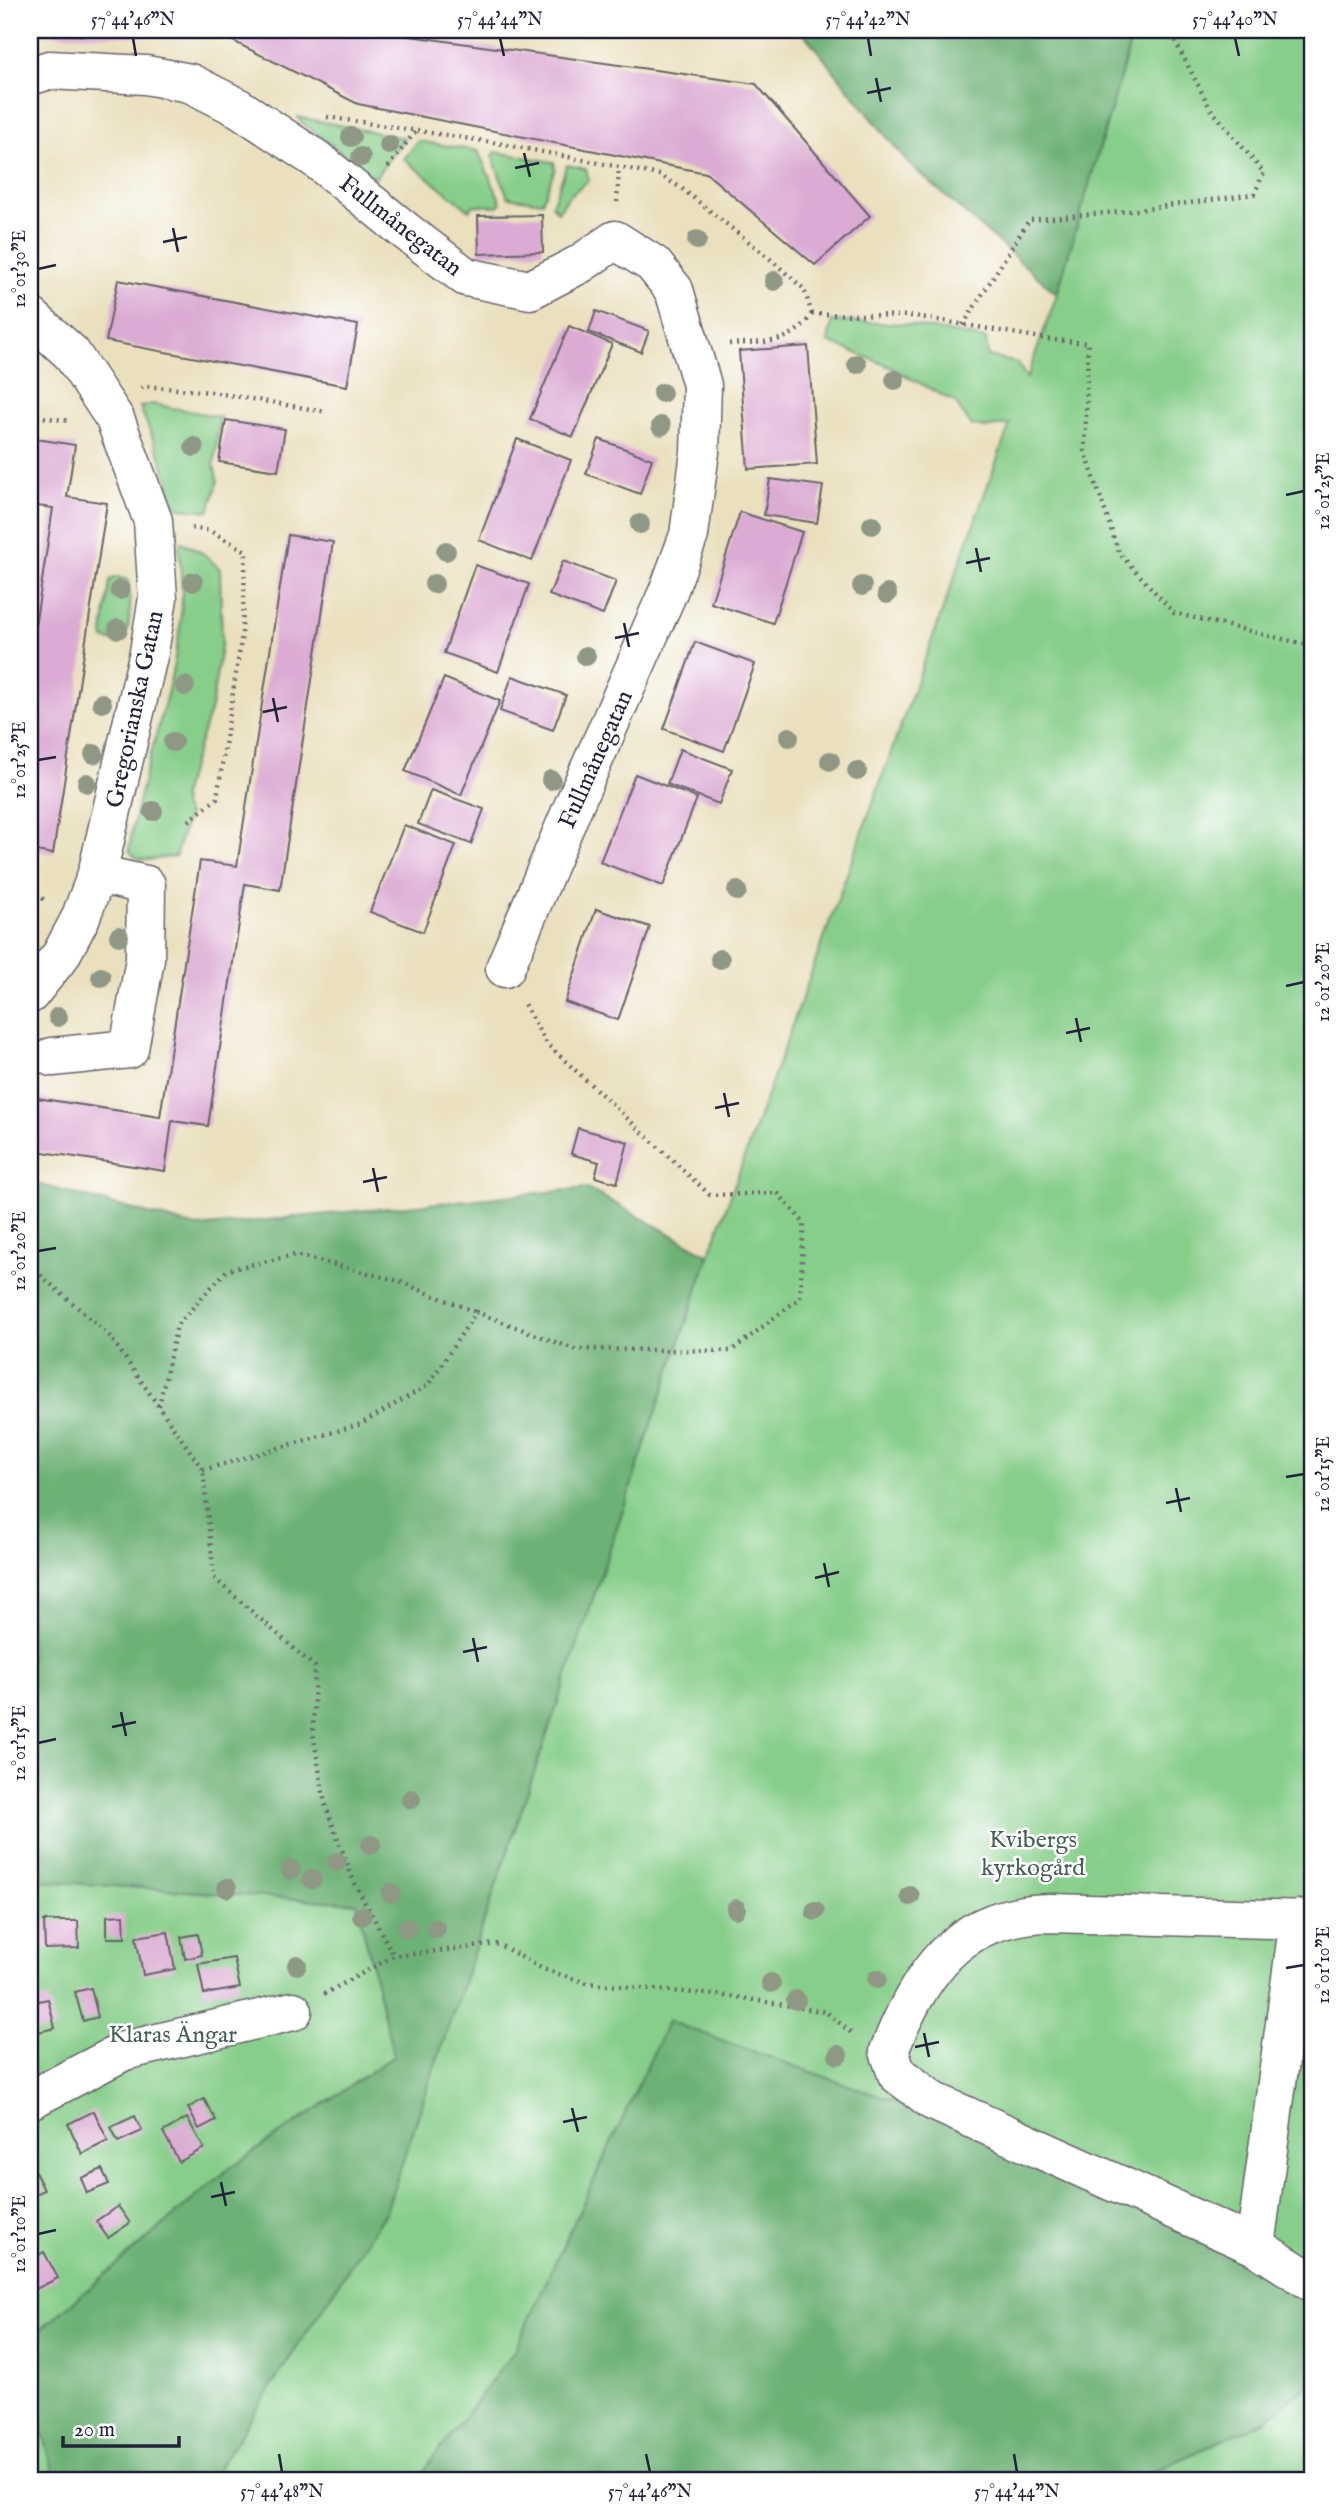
<svg xmlns="http://www.w3.org/2000/svg" width="1342" height="2510" font-family="'IM FELL English',serif">
<rect width="100%" height="100%" fill="#fff"/>
<filter id="ink" filterUnits="userSpaceOnUse"><feTurbulence type="fractalNoise" baseFrequency=".0143" numOctaves="2"/><feDisplacementMap in="SourceGraphic" scale="14" xChannelSelector="R" yChannelSelector="G"/><feConvolveMatrix kernelMatrix="1 2 1 2 8 2 1 2 1" color-interpolation-filters="sRGB"/></filter>
<filter id="wash" filterUnits="userSpaceOnUse"><feTurbulence type="fractalNoise" baseFrequency=".00686" numOctaves="4" result="noise"/><feDisplacementMap in="SourceGraphic" scale="28" xChannelSelector="R" yChannelSelector="G"/><feGaussianBlur stdDeviation="1.57" result="paint"/><feColorMatrix in="noise" values="0 0 0 0 0 0 0 0 0 0 0 0 0 0 0 0 0 1.4 0 .05"/><feComposite in="paint" operator="in"/></filter>
<g filter="url(#wash)">
<rect width="100%" height="100%" fill="#eae0be"/>
<g fill="#86ce89" stroke="#547862" stroke-width="2">
<path d="M1134,30H1312V2268L669,2021L514,2351L417,2480H210L386,2211L709,1255L1010,424L985,428L971,425L955,402L886,365L828,342L832,321L905,324L986,339L988,356L1017,363L1027,378L1057,294Z"/>
<path d="M298,117L404,138L375,178L301,122Z"/>
<path d="M418,141L478,151L501,202L498,206L474,205L469,210L404,159Z"/>
<path d="M496,152L554,162L555,169L542,202L508,197L492,156Z"/>
<path d="M567,165L586,169L589,180L569,196L558,212L552,205Z"/>
<path d="M153,404L220,417L214,465L218,482L209,511L179,508L175,505L160,456L140,407Z"/>
<path d="M182,542L204,554L220,569L222,641L211,708L182,796L183,806L188,815L175,857C159,856 139,868 129,850C141,764 181,681 182,594C182,578 180,562 179,546Z"/>
<path d="M116,577L128,580C131,595 133,635 118,643L104,639L103,633L110,580Z"/>
<path d="M30,1880L357,1903L394,2056L230,2168L30,2339Z"/>
<path d="M1312,2380V2480H1135L1267,2420Z"/>
<path d="M30,2384L56,2480H30Z"/>
</g>
<g fill="#6cb175" stroke="#476a58" stroke-width="2">
<path d="M801,30H1134L1057,294L908,163Z"/>
<path d="M30,1182L197,1227L587,1188L709,1255L386,2211L210,2480H56L30,2384V2339L230,2168L394,2056L357,1903L30,1880Z"/>
<path d="M668,2021L1206,2212L1312,2267V2380L1267,2420L1135,2480H417L514,2351Z"/>
</g>
<g id="blocks">
<g fill="#dbabd3">
<path d="M30,30H366L756,84L870,216L815,265L706,173L358,104L229,39L30,34Z"/>
<path d="M542,215L543,252L479,254L478,216Z"/>
<path d="M118,280L358,325L347,386L106,341Z"/>
<path d="M596,311L649,331L641,352L589,332Z"/>
<path d="M569,326L612,344L573,437L530,419Z"/>
<path d="M808,346L817,464L748,469L739,351Z"/>
<path d="M226,420L285,429L278,471L219,462Z"/>
<path d="M30,438L75,445L67,497L107,503L53,854L30,850V660L53,508L30,505Z"/>
<path d="M517,439L571,460L532,561L479,540Z"/>
<path d="M599,439L652,459L640,494L586,474Z"/>
<path d="M770,479L823,486L817,523L764,515Z"/>
<path d="M740,512L802,532L773,623L711,603Z"/>
<path d="M288,535L333,542L280,890L245,884L208,1126L172,1121L165,1171L30,1150V1097L160,1117L200,861L237,866Z"/>
<path d="M563,561L616,581L603,615L549,595Z"/>
<path d="M475,565L529,584L498,672L444,653Z"/>
<path d="M695,642L755,664L724,751L664,729Z"/>
<path d="M512,676L566,695L553,730L500,711Z"/>
<path d="M444,678L500,701L461,795L405,771Z"/>
<path d="M680,749L732,769L719,804L667,784Z"/>
<path d="M635,774L697,798L663,886L600,862Z"/>
<path d="M431,790L484,809L471,844L418,824Z"/>
<path d="M404,825L456,845L423,932L370,912Z"/>
<path d="M596,909L650,927L618,1020L565,1002Z"/>
<path d="M578,1128L628,1142L617,1183L595,1177L599,1162L571,1154Z"/>
<path d="M124,1915L125,1938H107V1916Z"/>
<path d="M44,1921H78L79,1948L45,1949Z"/>
<path d="M168,1932L175,1969L143,1975L136,1937Z"/>
<path d="M198,1934L202,1955L185,1959L181,1937Z"/>
<path d="M234,1958L240,1988L204,1994L198,1964Z"/>
<path d="M91,1988L98,2017L83,2021L75,1992Z"/>
<path d="M48,1999L55,2028L30,2034V2003Z"/>
<path d="M204,2099L216,2120L199,2129L188,2108Z"/>
<path d="M94,2111L108,2141L82,2154L68,2124Z"/>
<path d="M135,2116L142,2131L118,2142L111,2127Z"/>
<path d="M187,2118L204,2148L179,2162L163,2132Z"/>
<path d="M102,2169L109,2184L87,2193L81,2178Z"/>
<path d="M34,2170L44,2190L30,2197V2172Z"/>
<path d="M118,2206L130,2223L108,2238L96,2221Z"/>
<path d="M44,2252L58,2278L30,2292V2260Z"/>
</g>
</g>
</g>
<g filter="url(#ink)">
<use href="#blocks" fill-opacity="0" stroke="#686469" stroke-width="2"/>
<g fill="none" stroke-linecap="round" stroke-linejoin="round">
<g stroke="#686469" stroke-width="41">
<g id="minor">
<path d="M30,76L49,70L146,75L190,83L239,108L316,159L403,229L466,277L530,290L580,264L615,240L653,264L674,290L702,385L700,452L689,535L668,592L575,802L505,968"/>
<path d="M30,316L71,353L115,419L153,521L158,598L149,652L97,874L80,919L61,955L30,994"/>
<path d="M52,1057L129,1049L145,959L146,885L97,874"/>
<path d="M1312,1920L1050,1913C958,1914 920,1973 889,2051L897,2074L933,2101L1255,2246L1312,2282"/>
<path d="M30,2100L124,2051L293,2011"/>
<path d="M1255,2246L1299,1919"/>
</g>
</g>
<g stroke="#686469" stroke-width="4.5" stroke-dasharray="2 5" stroke-linecap="butt">
<path d="M327,117L497,143L660,175L681,188L768,257L804,289L812,314"/>
<path d="M388,167L415,132"/>
<path d="M617,202L619,168"/>
<path d="M812,314L914,316L1053,340L1088,343L1085,451L1119,553L1174,613L1312,646"/>
<path d="M963,325L1029,220L1138,210L1254,194L1264,173L1210,108L1176,43V30"/>
<path d="M729,344C765,341 789,347 812,314"/>
<path d="M141,388L144,386L211,392L327,412"/>
<path d="M30,415L69,421"/>
<path d="M189,821L217,798L242,634L246,551L210,531L191,528"/>
<path d="M30,891L47,901"/>
<path d="M30,1266L109,1335L203,1470L214,1578L315,1667L313,1733L325,1804L354,1882L394,1956"/>
<path d="M159,1406L177,1325L227,1270L295,1255L395,1280L476,1312"/>
<path d="M203,1470L361,1424L428,1385L476,1312L574,1349L731,1351L800,1298L804,1223L778,1193L710,1195L546,1043L522,1000"/>
<path d="M324,1994L394,1956L498,1944L543,1969L587,1983L737,1997L826,2012L854,2035"/>
</g>
<use href="#minor" stroke="#fff" stroke-width="38"/>
</g>
<g fill="#8f9885">
<circle cx="351" cy="137" r="10"/>
<circle cx="389" cy="145" r="10"/>
<circle cx="361" cy="157" r="10"/>
<circle cx="697" cy="240" r="10"/>
<circle cx="774" cy="281" r="10"/>
<circle cx="857" cy="364" r="10"/>
<circle cx="895" cy="380" r="10"/>
<circle cx="662" cy="393" r="10"/>
<circle cx="661" cy="426" r="10"/>
<circle cx="194" cy="447" r="10"/>
<circle cx="640" cy="524" r="10"/>
<circle cx="872" cy="525" r="10"/>
<circle cx="446" cy="551" r="10"/>
<circle cx="193" cy="582" r="10"/>
<circle cx="434" cy="584" r="10"/>
<circle cx="862" cy="586" r="10"/>
<circle cx="120" cy="590" r="10"/>
<circle cx="887" cy="594" r="10"/>
<circle cx="118" cy="629" r="10"/>
<circle cx="586" cy="656" r="10"/>
<circle cx="185" cy="686" r="10"/>
<circle cx="102" cy="703" r="10"/>
<circle cx="789" cy="737" r="10"/>
<circle cx="173" cy="742" r="10"/>
<circle cx="94" cy="754" r="10"/>
<circle cx="830" cy="761" r="10"/>
<circle cx="857" cy="771" r="10"/>
<circle cx="551" cy="780" r="10"/>
<circle cx="87" cy="783" r="10"/>
<circle cx="153" cy="811" r="10"/>
<circle cx="737" cy="891" r="10"/>
<circle cx="119" cy="936" r="10"/>
<circle cx="720" cy="959" r="10"/>
<circle cx="101" cy="977" r="10"/>
<circle cx="58" cy="1017" r="10"/>
<circle cx="411" cy="1799" r="10"/>
<circle cx="371" cy="1845" r="10"/>
<circle cx="337" cy="1862" r="10"/>
<circle cx="291" cy="1870" r="10"/>
<circle cx="312" cy="1879" r="10"/>
<circle cx="227" cy="1888" r="10"/>
<circle cx="391" cy="1893" r="10"/>
<circle cx="910" cy="1896" r="10"/>
<circle cx="736" cy="1909" r="10"/>
<circle cx="815" cy="1911" r="10"/>
<circle cx="362" cy="1916" r="10"/>
<circle cx="407" cy="1928" r="10"/>
<circle cx="436" cy="1929" r="10"/>
<circle cx="297" cy="1965" r="10"/>
<circle cx="877" cy="1979" r="10"/>
<circle cx="771" cy="1983" r="10"/>
<circle cx="796" cy="2000" r="10"/>
<circle cx="838" cy="2055" r="10"/>
</g>
</g>
<path fill="none" stroke="#22223b" stroke-width="2.5" d="M133,38L136,56M500,38L504,56M868,38L871,56M1235,38L1239,56M876,78L881,102M867,93L891,88M524,153L530,177M515,168L539,163M173,228L178,252M163,242L187,237M38,269L56,265M1286,495L1304,491M976,548L981,572M966,563L990,558M624,623L629,647M615,638L639,633M273,698L278,722M263,712L287,707M38,760L56,757M1286,986L1304,982M1076,1018L1081,1042M1066,1033L1090,1028M724,1093L729,1117M715,1108L739,1103M373,1168L378,1192M363,1182L387,1177M38,1251L56,1248M1286,1477L1304,1474M1176,1488L1181,1512M1166,1503L1190,1498M824,1563L829,1587M815,1578L839,1572M473,1638L478,1662M463,1652L487,1647M121,1712L126,1736M112,1727L136,1722M38,1743L56,1739M1286,1968L1304,1965M924,2033L929,2057M915,2047L939,2042M572,2108L578,2132M563,2122L587,2117M221,2182L226,2206M211,2197L235,2192M38,2234L56,2230M279,2454L282,2472M646,2454L650,2472M1014,2454L1017,2472"/>
<g text-anchor="middle" stroke-width="5" stroke-linejoin="round" paint-order="stroke">
<g font-size="24" fill="#22223b" stroke="#fff">
<text transform="translate(401 225) rotate(38)" y="8">Fullmånegatan</text>
<text transform="translate(134 709) rotate(-78)" y="8">Gregorianska Gatan</text>
<text transform="translate(595 759) rotate(-66)" y="8">Fullmånegatan</text>
</g>
<g font-size="24" fill="#455e56" stroke="#fff">
<text x="1033" y="1847">Kvibergs<tspan x="1033" dy="28">kyrkogård</tspan></text>
<text x="173" y="2042">Klaras Ängar</text>
</g>
</g>
<rect width="1342" height="2510" fill="none" stroke="#fff" stroke-width="77"/>
<path d="M63 2436v10h116v-10" fill="none" stroke="#22223b" stroke-width="3.5"/>
<text x="74" y="2436" font-size="21" fill="#22223b" stroke="#ffffff" stroke-width="5" paint-order="stroke">20 m</text>
<rect x="38" y="38" width="1266" height="2434" fill="none" stroke="#22223b" stroke-width="2.5"/>
<g font-size="18" text-anchor="middle" fill="#22223b">
<text x="133" y="25">57°44'46"N</text>
<text x="500" y="25">57°44'44"N</text>
<text x="868" y="25">57°44'42"N</text>
<text x="1235" y="25">57°44'40"N</text>
<text transform="translate(19 269) rotate(-90)" y="6">12°01'30"E</text>
<text transform="translate(1323 491) rotate(-90)" y="6">12°01'25"E</text>
<text transform="translate(19 760) rotate(-90)" y="6">12°01'25"E</text>
<text transform="translate(1323 982) rotate(-90)" y="6">12°01'20"E</text>
<text transform="translate(19 1251) rotate(-90)" y="6">12°01'20"E</text>
<text transform="translate(1323 1474) rotate(-90)" y="6">12°01'15"E</text>
<text transform="translate(19 1743) rotate(-90)" y="6">12°01'15"E</text>
<text transform="translate(1323 1965) rotate(-90)" y="6">12°01'10"E</text>
<text transform="translate(19 2234) rotate(-90)" y="6">12°01'10"E</text>
<text x="282" y="2497">57°44'48"N</text>
<text x="650" y="2497">57°44'46"N</text>
<text x="1017" y="2497">57°44'44"N</text>
</g>
</svg>
